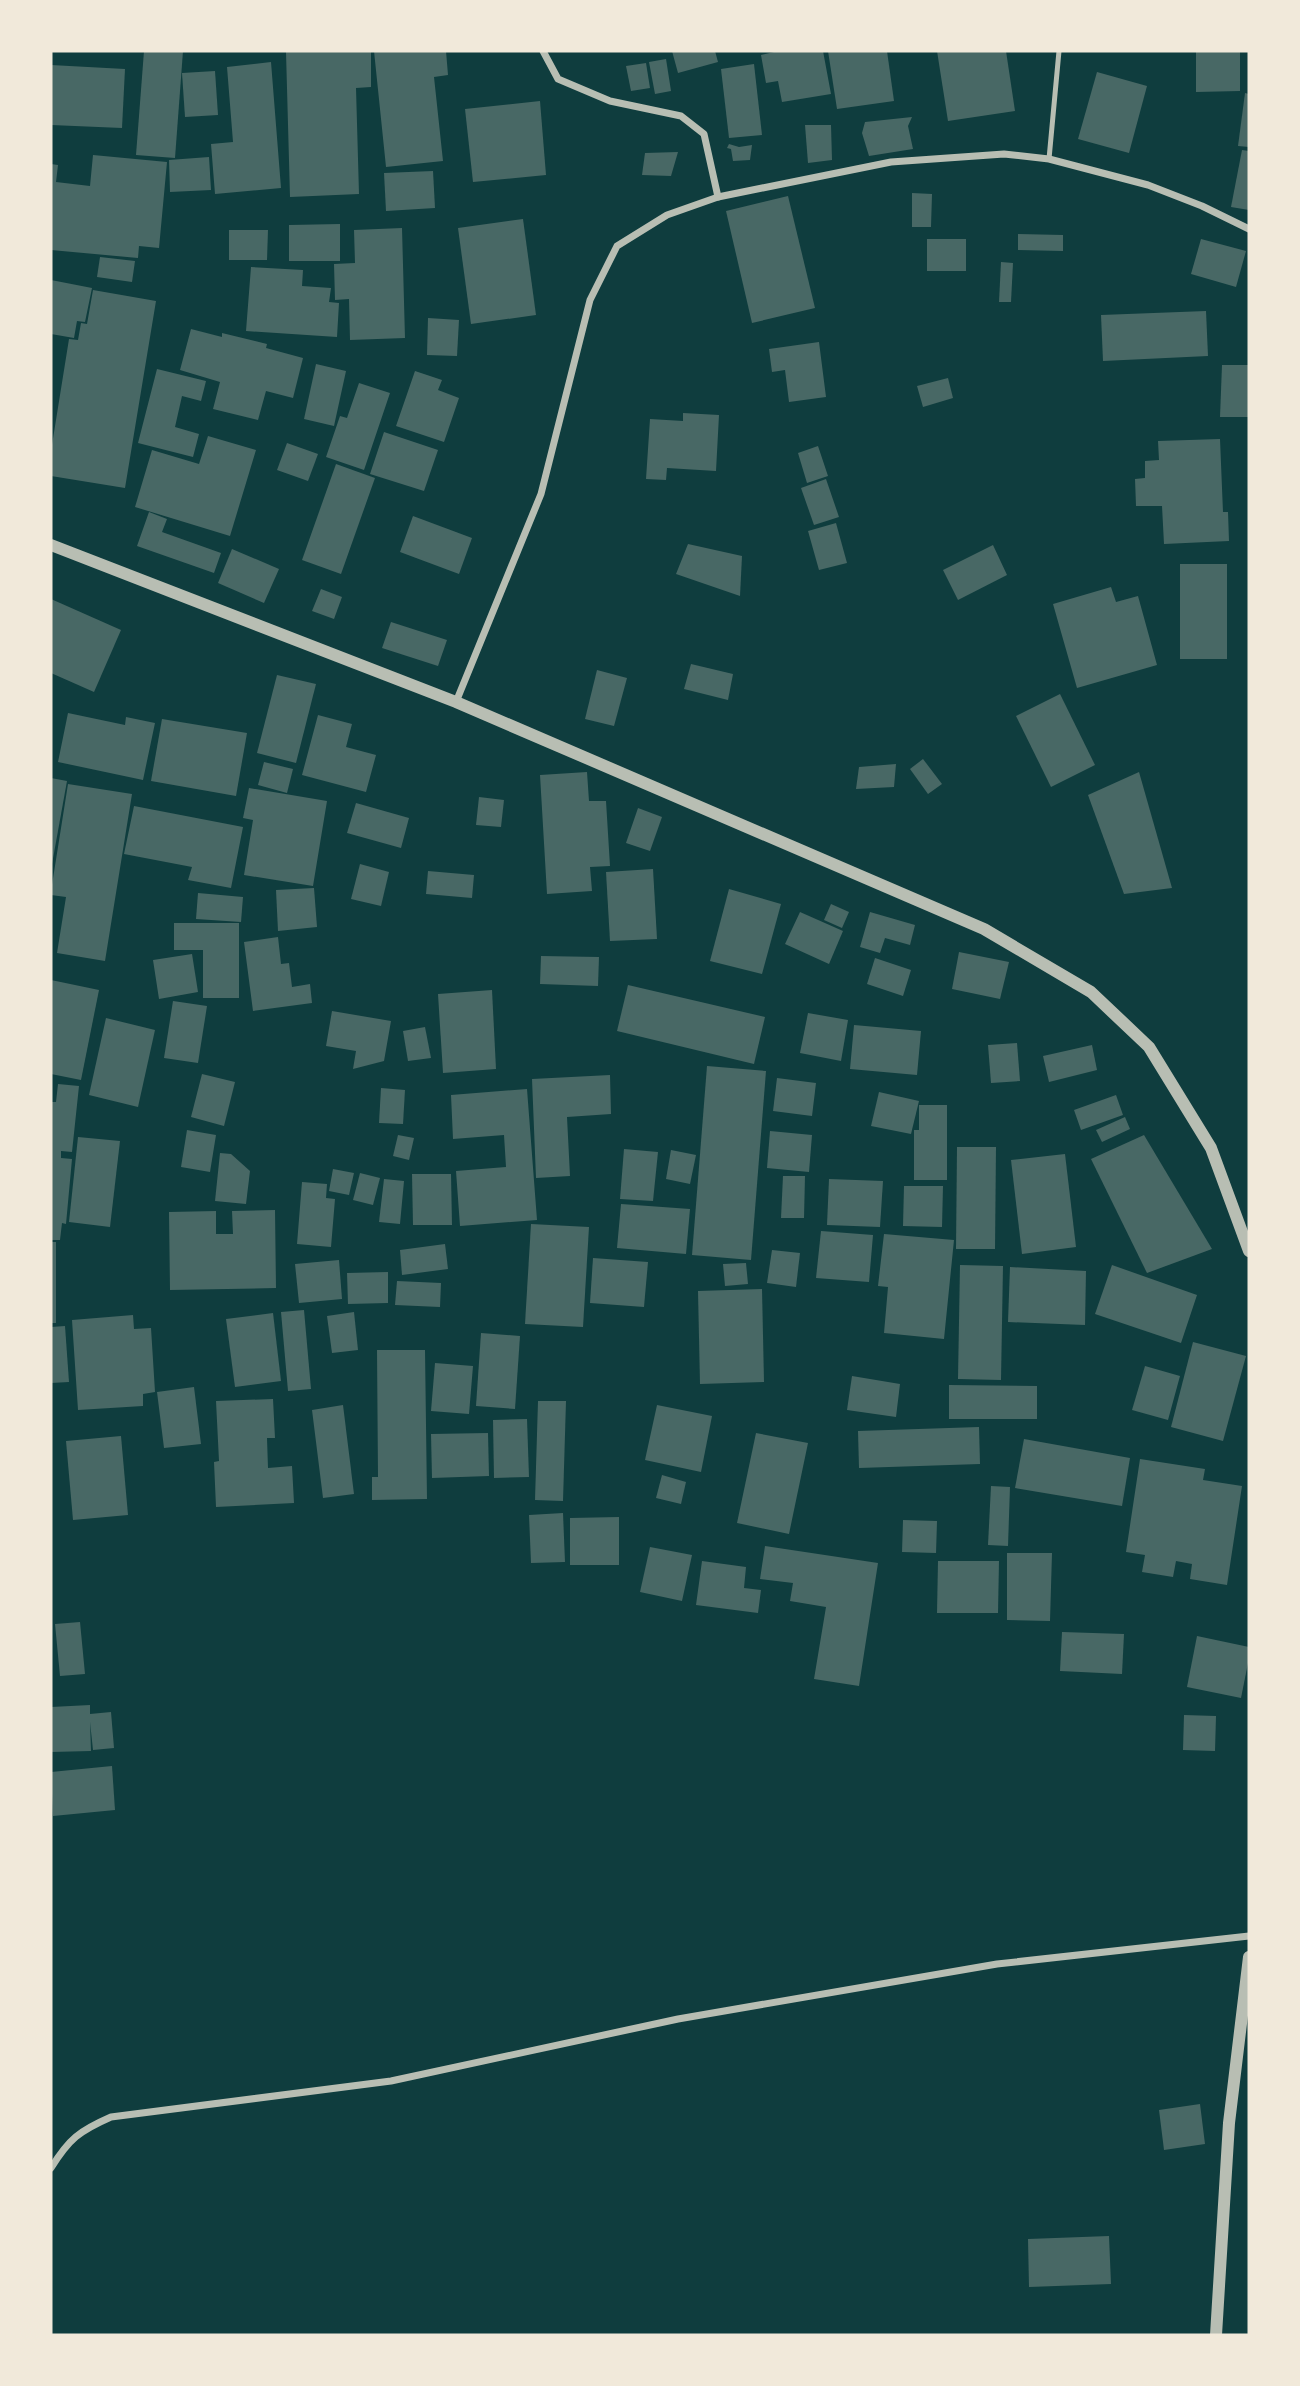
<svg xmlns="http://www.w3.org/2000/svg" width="1300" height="2386" font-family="Quicksand,sans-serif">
<rect width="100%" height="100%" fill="#0f3d3e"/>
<g fill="#486865">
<path d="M144,51H183L175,158L136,155Z"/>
<path d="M371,51V87L356,88L359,194L290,197L286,52Z"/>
<path d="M374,51H446L448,75L434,77L443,161L386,167Z"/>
<path d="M672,51H715L718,62L678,73Z"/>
<path d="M773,51H823L831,94L782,102L778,81L766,83L761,55L774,52Z"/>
<path d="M828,51H887L894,101L837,109Z"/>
<path d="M937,51H1006L1015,111L948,121Z"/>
<path d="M1196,51H1240V91L1196,92Z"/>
<path d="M666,59L671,91L655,94L649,62Z"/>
<path d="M271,62L281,188L215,194L211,144L233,142L227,67Z"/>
<path d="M646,63L650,88L631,91L626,66Z"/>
<path d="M754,64L762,135L729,138L721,69Z"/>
<path d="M51,65L125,69L122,128L51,125Z"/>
<path d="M215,71L218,115L185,117L182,73Z"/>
<path d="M1097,72L1147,86L1129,153L1078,139Z"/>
<path d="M1245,93L1249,94V147L1238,146Z"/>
<path d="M540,101L546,175L473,182L465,109Z"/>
<path d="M912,117L908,126L913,149L869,156L862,133L865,122Z"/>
<path d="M805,125H831L832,160L808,163Z"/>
<path d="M729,144L739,147L752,145L750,160L733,161L731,149L727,148Z"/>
<path d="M1242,150L1249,151V210L1231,207Z"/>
<path d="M678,152L671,176L642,175L645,153Z"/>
<path d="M93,155L167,162L159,248L139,246L138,258L51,250V164L58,165L56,182L90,186Z"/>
<path d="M209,157L211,190L170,192L169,160Z"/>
<path d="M433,171L435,208L386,211L384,173Z"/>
<path d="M912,193L932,194L931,227H912Z"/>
<path d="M788,196L815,308L752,323L726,211Z"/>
<path d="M523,219L536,315L471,324L458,228Z"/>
<path d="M340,224V261H289V225Z"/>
<path d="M402,228L405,338L350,340L349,299L335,300L334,264L355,263L354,230Z"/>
<path d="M229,230H268L267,260H229Z"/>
<path d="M1018,234L1063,235V251L1018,250Z"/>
<rect x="927" y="239" width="39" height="32"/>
<path d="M1201,239L1246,251L1236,287L1191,274Z"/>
<path d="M100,257L135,261L132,282L97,277Z"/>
<path d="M1001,262L1013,263L1011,302H999Z"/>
<path d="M251,267L303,270L302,286L331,288L329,302L339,303L337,337L246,331Z"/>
<path d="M51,280L92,288L85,322L77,321L74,338L51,334Z"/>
<path d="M93,290L156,301L125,488L51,476V451L69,339L78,340L81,323L87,324Z"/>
<path d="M1206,311L1208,356L1103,361L1101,315Z"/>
<path d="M428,318L459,320L457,356L427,355Z"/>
<path d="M191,329L222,337V333L267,344L266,348L303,358L293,398L266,391L258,420L213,409L220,382L180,370Z"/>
<path d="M819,342L826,397L789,402L785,370L772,372L769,349Z"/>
<path d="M316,364L346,371L334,426L304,419Z"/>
<path d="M1222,365H1249V417H1220Z"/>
<path d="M157,369L206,381L201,401L182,396L175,427L199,434L193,457L138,443Z"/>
<path d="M415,371L442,380L438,390L459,398L444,442L396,426Z"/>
<path d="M948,378L953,398L923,407L917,386Z"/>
<path d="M359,383L390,393L364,470L326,457L340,416L347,418Z"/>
<path d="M683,413L719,415L716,471L667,468L666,480L646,479L650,419L683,421Z"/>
<path d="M384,432L438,450L424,491L370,474Z"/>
<path d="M208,436L256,450L230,536L135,507L152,450L199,464Z"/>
<path d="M1220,439L1223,512H1228L1229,541L1164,544L1162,506H1136L1135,479L1145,478V461L1159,460L1158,441Z"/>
<path d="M287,443L318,454L308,481L277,470Z"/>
<path d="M818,446L828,476L807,483L798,453Z"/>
<path d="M336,464L375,478L341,574L302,560Z"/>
<path d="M826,479L839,517L814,525L801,488Z"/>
<path d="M149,512L167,519L162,532L221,553L214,573L137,546Z"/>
<path d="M413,516L472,538L459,574L400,552Z"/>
<path d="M836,523L847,563L819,570L808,531Z"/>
<path d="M688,544L742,556L740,596L676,574Z"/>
<path d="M993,545L1007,575L958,600L943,570Z"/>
<path d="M232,549L279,569L264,603L218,583Z"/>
<rect x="1180" y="564" width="47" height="95"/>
<path d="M1111,587L1116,602L1138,596L1157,665L1077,688L1053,604Z"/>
<path d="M321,589L342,597L334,619L312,611Z"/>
<path d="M51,599L121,630L94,692L51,673Z"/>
<path d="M391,622L447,640L438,666L382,648Z"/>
<path d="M691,664L733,674L728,700L684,689Z"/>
<path d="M597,670L627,678L614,726L585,719Z"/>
<path d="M277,675L316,684L296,763L257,753Z"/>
<path d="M1060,694L1095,765L1051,787L1016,716Z"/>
<path d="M68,713L125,725L126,717L155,723L143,780L58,762Z"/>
<path d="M318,715L352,724L346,747L376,755L366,792L302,775Z"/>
<path d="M162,719L247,733L236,796L151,781Z"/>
<path d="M923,759L942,784L928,794L910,769Z"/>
<path d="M264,762L293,769L287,793L258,785Z"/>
<path d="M896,764L894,787L856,789L859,767Z"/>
<path d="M587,772L589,801H606L610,866L590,867L592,891L547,894L540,775Z"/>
<path d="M1139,772L1172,888L1124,894L1088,795Z"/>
<path d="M51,778L67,781L52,864H51Z"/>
<path d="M68,784L132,794L105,961L57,953L66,897L51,895V891Z"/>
<path d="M249,788L327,801L313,886L244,875L253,820L243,818Z"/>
<path d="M479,797L504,800L501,827L476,825Z"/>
<path d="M356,803L409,818L401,848L347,833Z"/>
<path d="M134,806L243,827L231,888L188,880L192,867L124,854Z"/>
<path d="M638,808L662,817L650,851L626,843Z"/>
<path d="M360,864L389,872L381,906L351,899Z"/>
<path d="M653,869L657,939L610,941L606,872Z"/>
<path d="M428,871L474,875L472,898L426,894Z"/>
<path d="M314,888L317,927L278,931L276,890Z"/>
<path d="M729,889L781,904L762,974L710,961Z"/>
<path d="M198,893L243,897L241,922L196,919Z"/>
<path d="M831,904L849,912L842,928L824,920Z"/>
<path d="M800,912L843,931L829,964L785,944Z"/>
<path d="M870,912L915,925L910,945L885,938L880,953L860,947Z"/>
<path d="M174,923H239V998H203V950H174Z"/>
<path d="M278,937L281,964L289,963L292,987L310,984L312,1003L253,1011L244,942Z"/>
<path d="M959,952L1009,962L1000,999L952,989Z"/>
<path d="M192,954L198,992L159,999L153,960Z"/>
<path d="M541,956L599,957L598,986L540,984Z"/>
<path d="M875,958L911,970L903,996L867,984Z"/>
<path d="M51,980L99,990L81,1080L51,1074Z"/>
<path d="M628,985L765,1017L754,1064L617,1031Z"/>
<path d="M492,990L496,1069L443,1073L438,994Z"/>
<path d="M173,1001L207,1006L198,1063L164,1058Z"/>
<path d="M332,1011L391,1021L384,1061L353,1069L356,1051L326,1046Z"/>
<path d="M808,1013L848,1020L841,1061L800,1053Z"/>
<path d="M106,1018L155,1030L138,1107L89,1095Z"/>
<path d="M854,1025L921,1031L917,1075L850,1069Z"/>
<path d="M425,1027L431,1058L408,1061L403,1031Z"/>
<path d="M1017,1043L1020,1081L991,1083L988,1045Z"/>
<path d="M1092,1045L1097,1070L1049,1082L1043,1056Z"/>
<path d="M707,1066L766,1071L751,1260L692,1255Z"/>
<path d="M202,1074L235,1082L224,1126L191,1117Z"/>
<path d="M610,1075L611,1114L567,1117L570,1176L536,1178L532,1079Z"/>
<path d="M777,1078L816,1083L812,1116L773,1111Z"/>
<path d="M58,1084L79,1086L72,1152L61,1151V1158L72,1159L66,1224L62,1223L60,1240H51V1102H56Z"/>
<path d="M381,1088L405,1090L403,1124L379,1123Z"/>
<path d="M527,1089L537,1220L460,1226L456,1171L506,1167L504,1135L453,1139L451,1095Z"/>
<path d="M879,1092L919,1101L911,1134L871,1126Z"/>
<path d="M1116,1095L1123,1115L1081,1130L1074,1110Z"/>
<path d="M919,1105H947V1180H914V1130H919Z"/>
<path d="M1125,1117L1130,1129L1102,1142L1096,1130Z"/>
<path d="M187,1130L216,1135L210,1172L181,1167Z"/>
<path d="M770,1131L812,1135L809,1172L767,1168Z"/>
<path d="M398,1135L414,1138L409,1160L393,1156Z"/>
<path d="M1144,1135L1212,1249L1147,1273L1091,1159Z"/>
<path d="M78,1137L120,1141L110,1227L69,1222Z"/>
<path d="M957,1147H996L995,1249H956Z"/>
<path d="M624,1149L658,1152L653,1201L620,1199Z"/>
<path d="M671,1150L696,1155L690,1184L666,1179Z"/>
<path d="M220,1153L231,1154L250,1171L246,1204L215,1201Z"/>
<path d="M1065,1154L1076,1247L1022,1254L1011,1160Z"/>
<path d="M333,1169L354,1173L349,1195L329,1191Z"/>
<path d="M360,1173L380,1178L373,1205L353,1200Z"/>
<path d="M412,1174H451L452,1225H413Z"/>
<path d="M783,1176H805L804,1218H781Z"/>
<path d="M384,1179L404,1181L400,1224L379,1222Z"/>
<path d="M829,1179L883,1181L880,1227L827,1225Z"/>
<path d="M302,1182L327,1184L326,1198L335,1199L331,1247L297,1244Z"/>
<path d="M904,1186H943L942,1227L903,1226Z"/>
<path d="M621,1204L690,1209L686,1254L617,1248Z"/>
<path d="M275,1210L276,1288L170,1290L169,1212L216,1211V1234H233L232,1211Z"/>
<path d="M531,1224L589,1227L583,1327L525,1324Z"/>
<path d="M821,1231L873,1235L869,1282L816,1278Z"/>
<path d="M884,1234L954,1240L944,1339L884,1333L888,1287L878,1286Z"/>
<rect x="51" y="1242" width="5" height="81"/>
<path d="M445,1244L448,1269L402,1275L400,1250Z"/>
<path d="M772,1250L800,1253L796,1287L767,1283Z"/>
<path d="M593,1258L648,1262L644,1307L590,1303Z"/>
<path d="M339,1260L342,1299L299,1303L295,1264Z"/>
<path d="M746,1263L748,1284L725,1286L723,1264Z"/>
<path d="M960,1265L1003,1266L1001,1380L958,1379Z"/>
<path d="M1112,1265L1197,1295L1181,1343L1095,1314Z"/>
<path d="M1010,1267L1086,1271L1085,1325L1008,1322Z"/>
<path d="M388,1272V1303L348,1304L347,1273Z"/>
<path d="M397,1281L441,1283L440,1307L395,1305Z"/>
<path d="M762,1289L764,1382L700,1384L698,1291Z"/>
<path d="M304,1310L311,1389L288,1391L281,1312Z"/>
<path d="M354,1312L358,1350L332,1353L327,1316Z"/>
<path d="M273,1313L281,1381L235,1387L226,1319Z"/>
<path d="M133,1315L134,1329L151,1328L155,1392L143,1394V1406L78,1410L72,1320Z"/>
<path d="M65,1326L69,1382L51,1383V1327Z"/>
<path d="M481,1333L520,1336L515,1409L476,1406Z"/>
<path d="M1193,1342L1246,1356L1223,1441L1171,1427Z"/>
<path d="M377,1350H425L427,1499L372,1500V1477H378Z"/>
<path d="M435,1363L473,1366L469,1414L431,1411Z"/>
<path d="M1145,1366L1180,1376L1168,1420L1132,1410Z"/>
<path d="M852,1376L900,1384L896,1417L847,1410Z"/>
<path d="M949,1385L1037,1386V1419H949Z"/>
<path d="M194,1387L201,1444L164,1448L157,1392Z"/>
<path d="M273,1399L275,1438H267L268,1468L292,1466L294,1503L216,1507L214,1462L219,1461L216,1401Z"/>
<path d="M538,1401H566L563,1501L535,1500Z"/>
<path d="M343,1405L354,1494L323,1498L312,1410Z"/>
<path d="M657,1405L712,1416L701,1472L645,1460Z"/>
<path d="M527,1419L529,1477L494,1478L493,1420Z"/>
<path d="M979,1427L980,1464L859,1468L858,1431Z"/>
<path d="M488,1433L489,1476L432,1478L431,1434Z"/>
<path d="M756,1433L808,1443L789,1534L737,1523Z"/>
<path d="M121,1436L128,1515L73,1520L66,1441Z"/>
<path d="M1024,1439L1130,1458L1122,1506L1015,1488Z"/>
<path d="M1140,1459L1205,1469L1203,1480L1242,1486L1227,1585L1190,1579L1192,1564L1176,1561L1173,1577L1142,1572L1145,1555L1126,1552Z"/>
<path d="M662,1475L686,1482L681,1504L656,1498Z"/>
<path d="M991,1486L1010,1487L1008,1546L988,1545Z"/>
<path d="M563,1513L565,1562L531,1563L529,1515Z"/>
<path d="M619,1517V1565H570V1518Z"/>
<path d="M903,1520L937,1521L936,1553L902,1552Z"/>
<path d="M765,1546L878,1563L859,1686L814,1679L826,1607L790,1601L793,1583L760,1579Z"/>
<path d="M650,1547L692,1555L682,1601L640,1592Z"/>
<path d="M1007,1553H1052L1050,1621L1007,1620Z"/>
<path d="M702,1561L746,1567L744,1588L761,1590L758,1613L696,1605Z"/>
<path d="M938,1561H999L998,1613H937Z"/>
<path d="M80,1622L85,1674L60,1676L55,1624Z"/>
<path d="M1062,1632L1124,1634L1122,1674L1060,1671Z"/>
<path d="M1197,1636L1249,1647V1658L1241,1698L1187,1687Z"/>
<path d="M90,1705V1714L111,1712L114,1748L93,1750L90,1722L91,1751L51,1752V1707Z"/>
<path d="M1184,1715L1216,1716L1215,1751L1183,1750Z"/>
<path d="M112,1766L115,1810L53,1816L51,1772Z"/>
<path d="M1200,2104L1205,2144L1164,2150L1159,2110Z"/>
<path d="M1109,2236L1111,2284L1029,2287L1028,2239Z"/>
</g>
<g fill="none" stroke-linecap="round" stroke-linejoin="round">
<path stroke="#b8beb3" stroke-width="5" d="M1049,159L1059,51"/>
<g stroke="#b8beb3" stroke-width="7">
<path d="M543,51L558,79L610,101L681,116L704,134L718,197"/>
<path d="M456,702L541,494L590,300L617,246L667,215L718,197L891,162L1004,154L1049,159L1148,185L1202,206L1249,229"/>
<path d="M51,2168C69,2139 79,2131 111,2117L391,2081L678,2019L997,1964L1249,1936"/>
</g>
<g stroke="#b8beb3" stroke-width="12">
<path d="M51,545L456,702L984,929L1091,992L1149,1047L1211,1148L1249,1251"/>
<path d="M1216,2335L1229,2123L1249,1957"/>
</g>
</g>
<rect width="1300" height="2386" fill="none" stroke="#f1e9da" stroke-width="105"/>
</svg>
